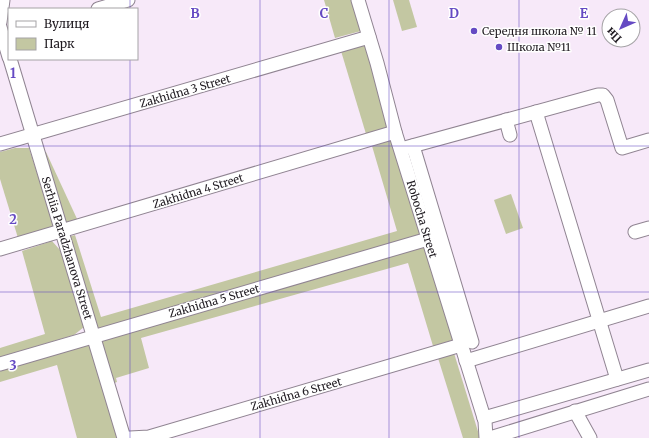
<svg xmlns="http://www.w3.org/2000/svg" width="649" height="438" font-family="Merriweather,serif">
<rect width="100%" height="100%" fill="#f7e9f9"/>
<g fill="#c3c7a2">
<path d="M324,0H352L361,31L335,38Z"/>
<path d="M393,0H409L417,27L402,31Z"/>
<path d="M366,44L389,128L366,134L341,51Z"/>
<path d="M393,140L421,235L96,329L68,237L75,235L101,317L397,231L372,146Z"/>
<path d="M15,148H29L54,227L18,238L0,179V152Z"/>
<path d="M46,152L78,221L65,226L42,154Z"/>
<path d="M511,194L523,228L506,234L494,200Z"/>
<path d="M52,241L60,250L84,327L74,335L0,357V348L45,334L22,251Z"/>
<path d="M421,245L426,248L453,340L433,346L408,263L141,338L149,368L116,378L117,382L112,384L99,340Z"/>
<path d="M89,343L117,438H77L57,365L0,382V370Z"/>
<path d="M454,353L480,438H463L438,358Z"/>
</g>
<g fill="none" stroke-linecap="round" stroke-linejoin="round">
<g stroke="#908492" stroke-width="15">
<g id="minor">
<path d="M358,0L377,63L395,132L485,421L486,438"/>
<path d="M98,9L128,0"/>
<path d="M0,22L3,0"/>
<path d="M0,27L9,57"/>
<path d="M10,59L124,438"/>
<path d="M536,112L617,379"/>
<path d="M506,120L510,135"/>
<path d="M0,144L369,37"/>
<path d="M413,146L472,342"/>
<path d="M401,149L598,95H603L607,100L622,148L649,140"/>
<path d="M635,232L649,228"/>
<path d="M0,249L395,132"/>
<path d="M466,361L649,306"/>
<path d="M0,364L428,239"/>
<path d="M575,411L590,438"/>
<path d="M484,418L649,370"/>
<path d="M130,438L149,437L461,345"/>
<path d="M490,438L649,389"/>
</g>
</g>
<use href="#minor" stroke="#fff" stroke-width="13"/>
</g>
<path fill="none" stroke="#654ac3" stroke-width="1" stroke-opacity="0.55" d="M130,0V9M260,0V438M389,0V438M519,0V438M130,59V438M0,146H649M0,292H649"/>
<g fill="#654ac3" stroke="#fff" stroke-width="1.5">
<circle cx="474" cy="31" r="4"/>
<circle cx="499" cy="47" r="4"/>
</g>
<g text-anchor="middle" stroke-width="3" stroke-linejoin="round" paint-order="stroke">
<g font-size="11" fill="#1f1a20" stroke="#fff" text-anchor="start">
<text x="482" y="35">Середня школа № 11</text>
<text x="507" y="51">Школа №11</text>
</g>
<g font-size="11" fill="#1f1a20" stroke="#fff">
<text transform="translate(185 91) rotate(-16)" y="4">Zakhidna 3 Street</text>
<text transform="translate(198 191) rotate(-17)" y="4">Zakhidna 4 Street</text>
<text transform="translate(422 219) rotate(73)" y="4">Robocha Street</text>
<text transform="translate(67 248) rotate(73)" y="4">Serhiia Paradzhanova Street</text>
<text transform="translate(214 301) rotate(-16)" y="4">Zakhidna 5 Street</text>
<text transform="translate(296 394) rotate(-16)" y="4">Zakhidna 6 Street</text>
</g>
</g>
<g font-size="13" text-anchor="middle" font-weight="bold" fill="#654ac3" stroke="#fff" stroke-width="3" stroke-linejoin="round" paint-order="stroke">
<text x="195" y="18">B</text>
<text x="324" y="18">C</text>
<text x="454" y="18">D</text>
<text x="584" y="18">E</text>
<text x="13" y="78">1</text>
<text x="13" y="224">2</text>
<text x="13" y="370">3</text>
</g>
<rect x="8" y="8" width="130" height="52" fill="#ffffff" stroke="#a5a3a6"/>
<rect x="16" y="21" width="20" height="6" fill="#ffffff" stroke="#a5a3a6"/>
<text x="44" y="28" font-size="12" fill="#1f1a20">Вулиця</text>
<rect x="16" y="38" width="20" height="12" fill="#c3c7a2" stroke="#a5a3a6"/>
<text x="44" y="48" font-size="12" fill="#1f1a20">Парк</text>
<g transform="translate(621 28) rotate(225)"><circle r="19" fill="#ffffff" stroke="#a5a3a6"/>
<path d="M0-3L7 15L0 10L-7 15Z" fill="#654ac3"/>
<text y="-6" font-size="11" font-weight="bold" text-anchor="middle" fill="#1f1a20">Пн</text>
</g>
</svg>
